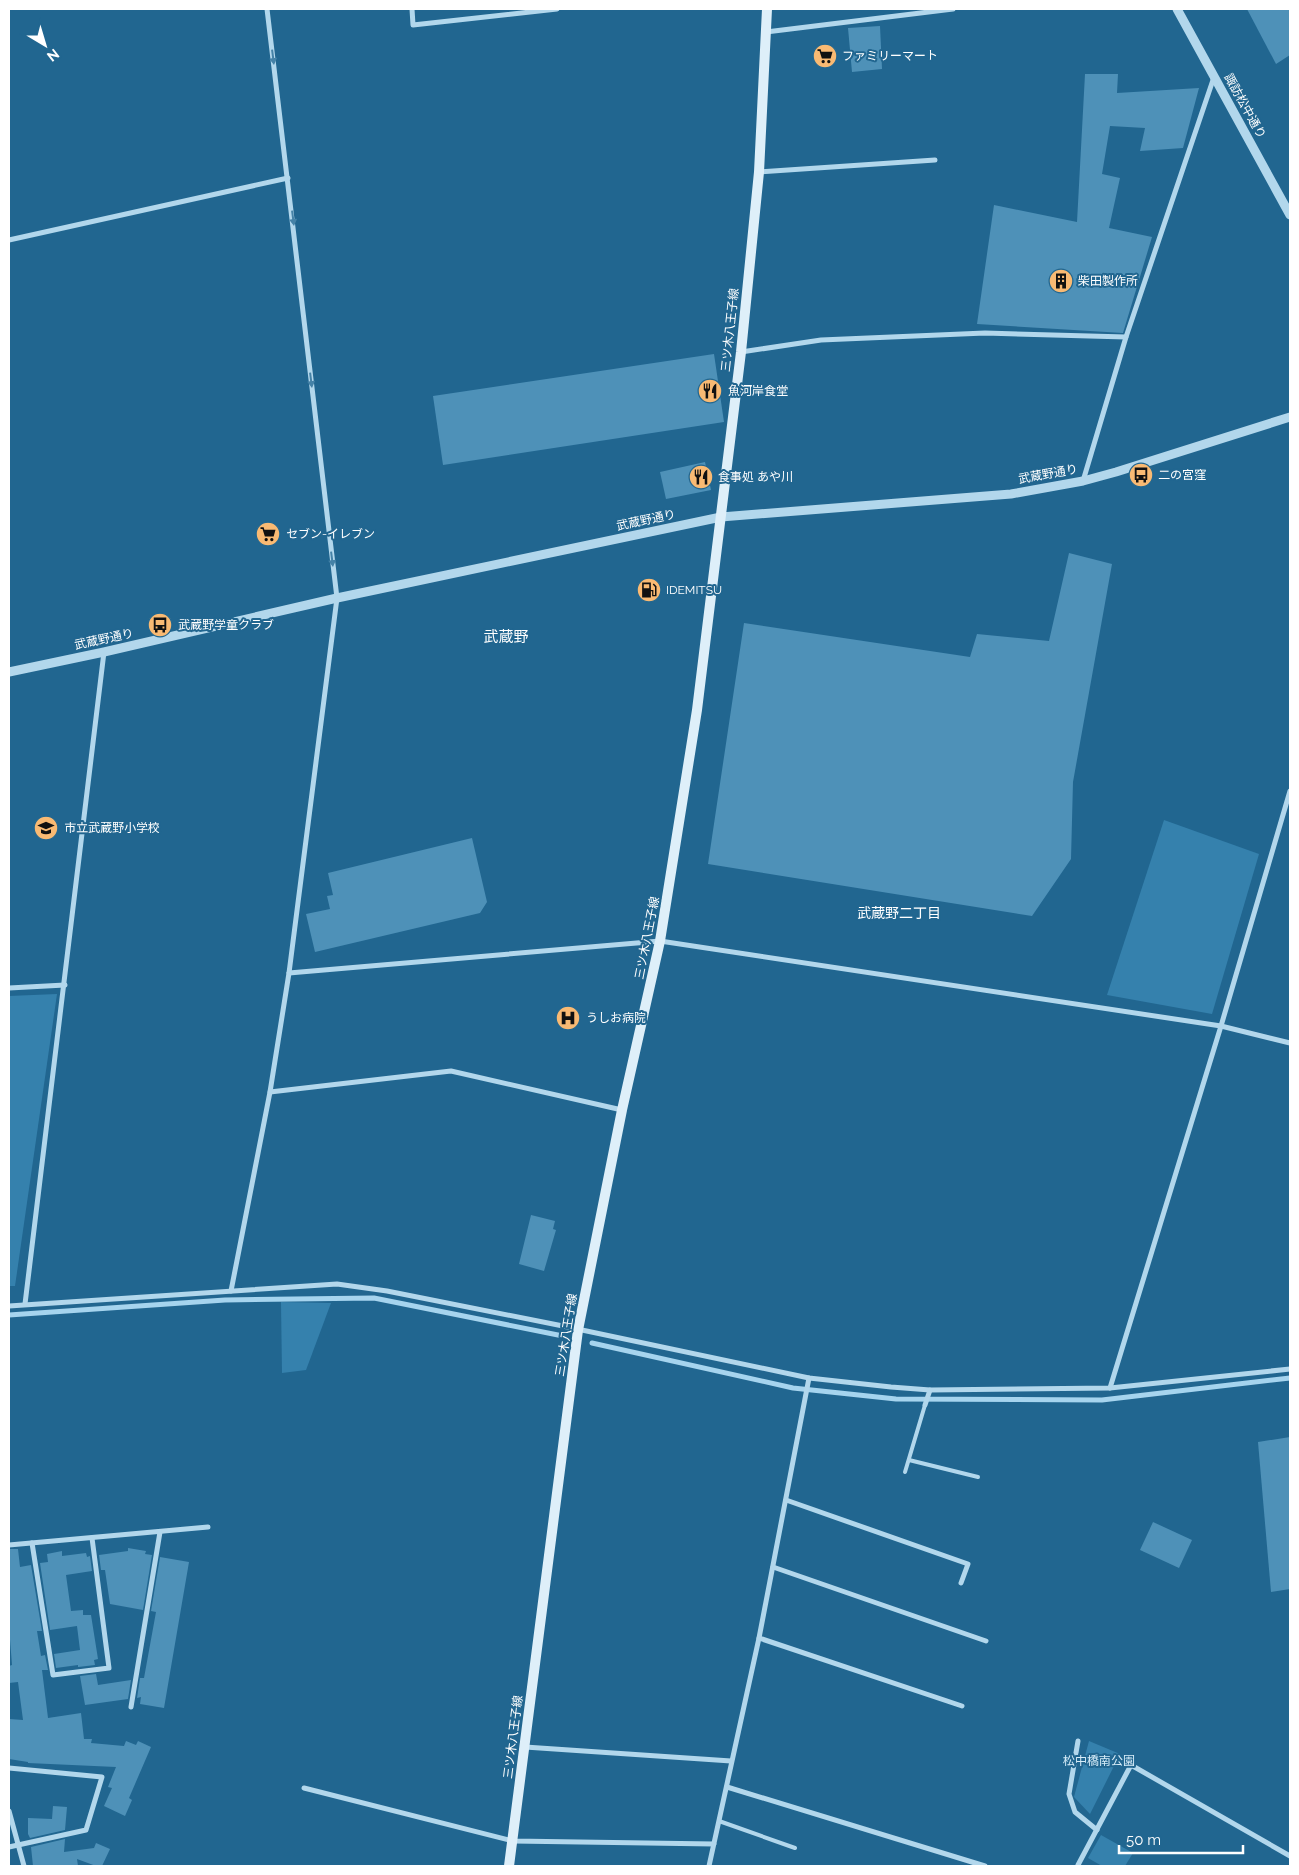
<svg xmlns="http://www.w3.org/2000/svg" width="1299" height="1875" font-family="Raleway,'Noto Sans JP',sans-serif">
<rect width="100%" height="100%" fill="#216690"/>
<g fill="#3581ad">
<path d="M1164,820L1259,854L1212,1014L1107,995Z"/>
<path d="M57,994L15,1286H9V996Z"/>
<path d="M281,1302L331,1303L306,1370L282,1373Z"/>
<path d="M1089,1741L1120,1754L1090,1814L1074,1797Z"/>
<path d="M1101,1835L1133,1853L1125,1866H1102L1088,1858Z"/>
</g>
<g fill="none" stroke-linecap="round" stroke-linejoin="round">
<g stroke="#a6d4ee" stroke-width="5">
<path d="M9,1315L225,1300L374,1298L563,1336"/>
<path d="M592,1343L793,1388L896,1399L1102,1400L1290,1378"/>
</g>
</g>
<g fill="#4e91b8">
<path d="M1247,9H1290V55L1276,64Z"/>
<path d="M880,26L882,69L852,72L848,28Z"/>
<path d="M1085,74H1118L1117,93L1199,88L1183,148L1140,151L1145,128L1110,126L1102,174L1120,178L1109,228L1152,237L1123,333L977,324L994,205L1077,222Z"/>
<path d="M714,354L724,422L443,465L433,396Z"/>
<path d="M705,462L711,490L666,499L660,472Z"/>
<path d="M1069,553L1112,564L1073,782L1071,859L1032,916L708,864L744,623L970,657L977,634L1049,641Z"/>
<path d="M472,838L487,902L480,913L315,952L306,914L330,909L327,896L333,895L328,873Z"/>
<path d="M531,1215L555,1221L553,1229L556,1230L544,1271L519,1264Z"/>
<path d="M1290,1437V1589L1271,1592L1258,1442Z"/>
<path d="M1153,1522L1192,1540L1179,1568L1140,1550Z"/>
<path d="M128,1548L146,1551L145,1554L152,1555L143,1610L110,1604L105,1570H101L99,1555L128,1551Z"/>
<path d="M9,1549H18L20,1567L31,1565L42,1631H37L41,1656L45,1655L48,1670H42L48,1718L81,1713L84,1739H92L91,1743L124,1746L126,1741L136,1745L138,1741L151,1747L129,1798L132,1800L125,1816L104,1806L112,1788L108,1787L116,1767L28,1763V1762L9,1759V1719L23,1720L18,1682L9,1683V1666L12,1665L9,1627Z"/>
<path d="M62,1551V1556L86,1553L87,1557L90,1556L92,1571L66,1575L71,1611L83,1610V1615H91L98,1659L94,1660L95,1665L78,1667V1665L56,1668L54,1654L80,1650L77,1626L50,1630L40,1563L48,1562L47,1554Z"/>
<path d="M160,1557L189,1562L164,1708L140,1704L141,1697L137,1698L140,1678H144L156,1612L151,1611Z"/>
<path d="M96,1674L98,1685L131,1680L128,1699L85,1705L80,1676Z"/>
<path d="M53,1806L67,1807L65,1830L30,1838L28,1834V1818L52,1819Z"/>
<path d="M65,1839L64,1852L94,1848L96,1843L110,1849L102,1866H96L77,1859L78,1866H33L31,1847Z"/>
</g>
<g fill="none" stroke-linecap="round" stroke-linejoin="round">
<g stroke="#b2d7ec" stroke-width="4">
<path d="M909,1460L978,1477"/>
<path d="M905,1472L925,1405"/>
<path d="M719,1821L795,1848"/>
</g>
<g stroke="#b2d7ec" stroke-width="5">
<path d="M412,9L413,25L557,9"/>
<path d="M766,32L953,9"/>
<path d="M759,172L935,160"/>
<path d="M9,240L288,178"/>
<path d="M741,352L821,340L985,333L1126,337"/>
<path d="M1083,481L1126,337L1214,77"/>
<path d="M289,973L660,941L1221,1026L1290,1043"/>
<path d="M9,988L65,985"/>
<path d="M270,1092L451,1071L622,1110"/>
<path d="M231,1291L270,1092L289,973L337,598L267,9"/>
<path d="M25,1304L104,652"/>
<path d="M9,1306L337,1284L387,1291L563,1326L809,1378L891,1387L930,1390L1110,1388L1290,1369"/>
<path d="M1110,1388L1221,1026L1290,791"/>
<path d="M925,1405L930,1390"/>
<path d="M786,1500L968,1564L961,1583"/>
<path d="M32,1543L53,1675L109,1668L92,1538"/>
<path d="M9,1545L208,1527"/>
<path d="M773,1567L986,1641"/>
<path d="M759,1638L962,1706"/>
<path d="M131,1707L160,1532"/>
<path d="M1078,1741L1069,1794L1075,1812L1097,1830"/>
<path d="M525,1747L731,1761"/>
<path d="M9,1768L102,1777L86,1830L9,1847"/>
<path d="M727,1787L985,1866"/>
<path d="M304,1788L513,1841L714,1844"/>
<path d="M9,1811L24,1866"/>
<path d="M1078,1865L1131,1765L1290,1856"/>
<path d="M709,1866L759,1638L809,1378"/>
</g>
<g stroke="#b2d7ec" stroke-width="9">
<path d="M1177,9L1290,215"/>
<path d="M9,672L104,652L337,598L721,517L1011,494L1083,481L1116,472L1290,417"/>
</g>
<path stroke="#deeff9" stroke-width="10" d="M509,1866L578,1330L622,1110L660,941L697,710L741,352L759,172L767,9"/>
</g>
<defs><path id="oneway-solid" d="M-6-.8H1V-3.2L6.5 0L1 3.2V.8H-6Z" transform="scale(1.25)"/></defs>
<g fill="#4582a7">
<use href="#oneway-solid" transform="translate(273 57) rotate(83)"/>
<use href="#oneway-solid" transform="translate(293 218) rotate(83)"/>
<use href="#oneway-solid" transform="translate(311 380) rotate(83)"/>
<use href="#oneway-solid" transform="translate(332 559) rotate(83)"/>
</g>
<defs>
<g id="supermarket-disc" transform="scale(1.25)"><circle r="9.5" fill="#f9ba73" stroke="#216690"/><path d="M-6-5.5h2.5l.6 2H6L4.5 2H-2.5L-4.4-4H-6ZM-1.5 3.2a1.3 1.3 0 1 0 .1 0ZM3 3.2a1.3 1.3 0 1 0 .1 0Z" fill="#111"/></g>
<g id="building-disc" transform="scale(1.25)"><circle r="9.5" fill="#f9ba73" stroke="#216690"/><path d="M-4-6H4V6H1V3H-1V6H-4ZM-2.5-4.3h1.7v1.8h-1.7ZM.8-4.3h1.7v1.8H.8ZM-2.5-1h1.7V.8h-1.7ZM.8-1h1.7V.8H.8Z" fill="#111"/></g>
<g id="restaurant-disc" transform="scale(1.25)"><circle r="9.5" fill="#f9ba73" stroke="#216690"/><path d="M-5-6h1v4h1v-4h1v4h1v-4h1v5L-1.5 .5V6h-2V.5L-5-1ZM5-6V6H3V1.5H1.5Q1.5-4 5-6Z" fill="#111"/></g>
<g id="bus-disc" transform="scale(1.25)"><circle r="9.5" fill="#f9ba73" stroke="#216690"/><path d="M-5-6H5V4H4V6H2V4H-2V6H-4V4H-5ZM-3.5-4V0h7V-4ZM-3.5 1.2v1.5H-2V1.2ZM2 1.2v1.5H3.5V1.2Z" fill="#111"/></g>
<g id="fuel-disc" transform="scale(1.25)"><circle r="9.5" fill="#f9ba73" stroke="#216690"/><path d="M-5.5-6h7V0h2V4h1.3V-2.5L3-4.5l.8-.8L6-3V5H2.5V1h-1V6h-7ZM-4.2-4.7v3.2H.2V-4.7Z" fill="#111"/></g>
<g id="school-disc" transform="scale(1.25)"><circle r="9.5" fill="#f9ba73" stroke="#216690"/><path d="M0-5L7-2L0 1L-7-2ZM-4 1L0 2.5L4 1V4Q0 6-4 4Z" fill="#111"/></g>
<g id="hospital-disc" transform="scale(1.25)"><circle r="9.5" fill="#f9ba73" stroke="#216690"/><path d="M-5-5h3v3.5h4V-5h3V5h-3V1.5h-4V5h-3Z" fill="#111"/></g>
</defs>
<g fill-rule="evenodd">
<use href="#supermarket-disc" x="825" y="56"/>
<use href="#building-disc" x="1061" y="281"/>
<use href="#restaurant-disc" x="710" y="391"/>
<use href="#bus-disc" x="1141" y="475"/>
<use href="#restaurant-disc" x="701" y="477"/>
<use href="#supermarket-disc" x="268" y="534"/>
<use href="#fuel-disc" x="649" y="590"/>
<use href="#bus-disc" x="160" y="625"/>
<use href="#school-disc" x="46" y="828"/>
<use href="#hospital-disc" x="568" y="1018"/>
</g>
<g text-anchor="middle" stroke-width="4" stroke-linejoin="round" paint-order="stroke">
<g font-size="12" fill="#fff" stroke="#216690" text-anchor="start">
<text x="842" y="60">ファミリーマート</text>
<text x="1078" y="285">柴田製作所</text>
<text x="728" y="395">魚河岸食堂</text>
<text x="1158" y="479">二の宮窪</text>
<text x="718" y="481">食事処 あや川</text>
<text x="286" y="538">セブン-イレブン</text>
<text x="666" y="594">IDEMITSU</text>
<text x="178" y="629">武蔵野学童クラブ</text>
<text x="64" y="832">市立武蔵野小学校</text>
<text x="586" y="1022">うしお病院</text>
</g>
<g font-size="12" fill="#fff" stroke="#216690">
<text transform="translate(1245 106) rotate(61)" y="4">諏訪松中通り</text>
<text transform="translate(730 330) rotate(-84)" y="4">三ツ木八王子線</text>
<text transform="translate(1048 474) rotate(-10)" y="4">武蔵野通り</text>
<text transform="translate(646 520) rotate(-12)" y="4">武蔵野通り</text>
<text transform="translate(104 639) rotate(-12)" y="4">武蔵野通り</text>
<text transform="translate(647 938) rotate(-79)" y="4">三ツ木八王子線</text>
<text transform="translate(566 1335) rotate(-81)" y="4">三ツ木八王子線</text>
<text transform="translate(513 1737) rotate(-83)" y="4">三ツ木八王子線</text>
</g>
<g font-size="12" fill="#d7edf9" stroke="#216690">
<text x="1099" y="1765">松中橋南公園</text>
</g>
<g font-size="14" fill="#fff" stroke="#216690">
<text x="899" y="918">武蔵野二丁目</text>
</g>
<g font-size="15" fill="#fff" stroke="#216690">
<text x="506" y="642">武蔵野</text>
</g>
</g>
<rect width="1299" height="1875" fill="none" stroke="#ffffff" stroke-width="20"/>
<g transform="translate(45 45) rotate(142)" stroke="#216690" stroke-width="4" paint-order="stroke">
<path d="M0-4L9 19L0 12L-9 19Z" fill="#ffffff"/>
<text y="-8" font-size="14" font-weight="bold" text-anchor="middle" fill="#ffffff">N</text>
</g>
<path d="M1119 1845v8h124v-8" fill="none" stroke="#ffffff" stroke-width="2.5"/>
<text x="1126" y="1845" font-size="15" fill="#ffffff" stroke="#216690" stroke-width="4" paint-order="stroke">50 m</text>
</svg>
